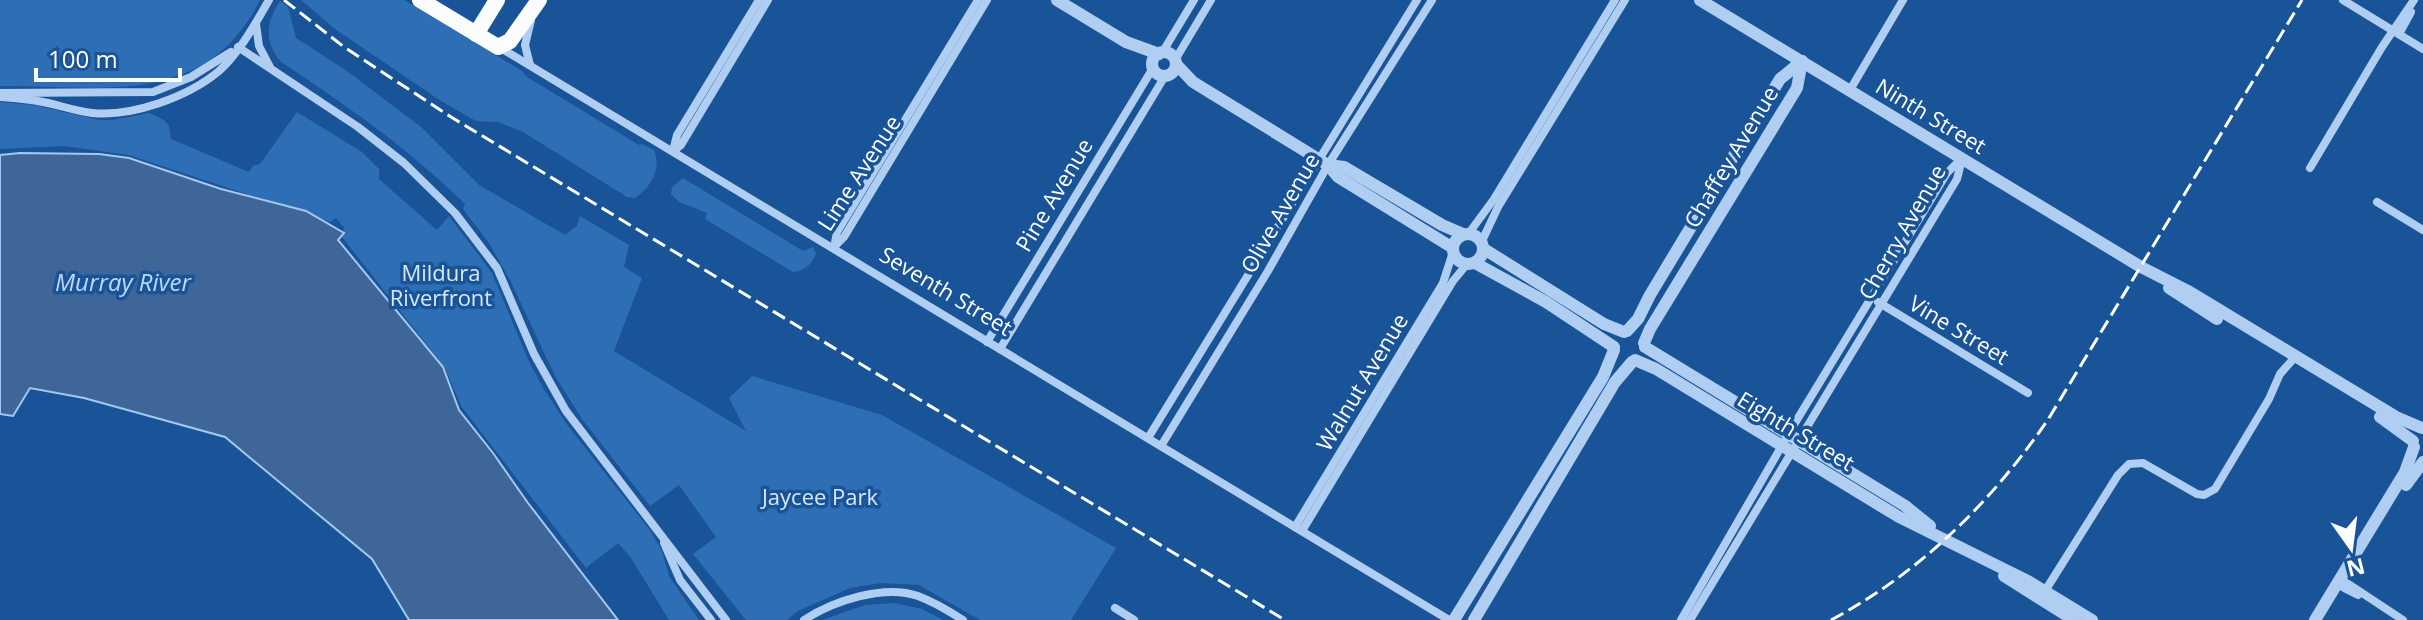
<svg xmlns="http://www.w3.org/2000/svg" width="2423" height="620" font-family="'Open Sans',sans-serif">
<rect width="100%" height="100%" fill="#1a5498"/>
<g fill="#2e6eb5">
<path d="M0,0H260C205,110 102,85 0,86Z"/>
<path d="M301,0H404L522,71L527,77L639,145L642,144L654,150C662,168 651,188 635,198L627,197L523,132L498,122L476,121L441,101L335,29Z"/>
<path d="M280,1L288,7L296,38L347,71L421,127L479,185L565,235L577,226L580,216L629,245L624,267L642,278L614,351L746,431L729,398L752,376L882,415L1116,548L1071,620H980L919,585L881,583L850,588L798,611L787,620H746L693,554L716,537L679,485L650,506L582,419L555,376L510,280L489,243L463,209L465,204C406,146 348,107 280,61C264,41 266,22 280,1Z"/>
<path d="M0,102L34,105L99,120H113L149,113L164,120L169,126L171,139L249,172L253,166L260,164L297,112L362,152L379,169V179L437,230L449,216L492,273L530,364L545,391L568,426L649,529L662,551L669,576L699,620H669L631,558L618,543L586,568L461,406L445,368L342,237L344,228L336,218L330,222L129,155L64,146L0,149Z"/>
<path d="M683,178L803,251L813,247L816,253C814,263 803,272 793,272L705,219L707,213L679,202L671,194L672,187Z"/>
<path d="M894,603L922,609L943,620H822L865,605Z"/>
</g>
<path fill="#3e6698" stroke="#a2c9f2" stroke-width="2" d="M20,153L99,154L129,158L221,189L306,211L344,233L338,240L443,367L459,410L493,453L528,503L618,620H409L372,559L225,437L84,398L30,388L13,416L0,414V155Z"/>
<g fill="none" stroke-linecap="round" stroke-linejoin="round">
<g stroke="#afcef1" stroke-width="8">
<path d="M2343,0L2423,49"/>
<path d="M256,24L259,46L270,67"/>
<path d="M2399,34L2411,12"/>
<path d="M238,47L358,127L404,163L455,213L497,268L534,354L566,411L726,620"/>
<path d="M499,47L1449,620"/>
<path d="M1162,53L1194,0"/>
<path d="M1175,60L1211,0"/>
<path d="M530,65L525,45L531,20"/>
<path d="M1850,90L1903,0"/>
<path d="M0,93L153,92L191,77L231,52"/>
<path d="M0,97C15,98 29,99 43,102C59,105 75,111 92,113C132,117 188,97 219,71C240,52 255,24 269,0"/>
<path d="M673,151L681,145L768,0"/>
<path d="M673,151L677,135L759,0"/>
<path d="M2310,168L2382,47L2414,0"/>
<path d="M2377,202L2423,230"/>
<path d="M1469,233L1494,199L1615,0"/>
<path d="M1482,241L1498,207L1625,0"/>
<path d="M833,248L844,237L987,0"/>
<path d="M834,248L837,232L978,0"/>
<path d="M1878,302L2028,393"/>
<path d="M987,342L1153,68"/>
<path d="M1000,349L1165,76"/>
<path d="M1148,438L1417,0"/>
<path d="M1161,446L1268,271L1328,165L1432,0"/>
<path d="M1295,527L1443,283L1453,252"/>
<path d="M1302,531L1453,281L1467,264"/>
<path d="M664,543L680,580L711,620"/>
<path d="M2347,583L2403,620"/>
<path d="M2344,588L2358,595"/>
<path d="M2045,591L2118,475L2129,464L2143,463L2197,494L2204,495L2215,489L2269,399L2280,374L2295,357"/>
<path d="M1115,608L1134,620"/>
<path d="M804,620C833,601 884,584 918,596C934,602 949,611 963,620"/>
<path d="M1681,620L1795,423L1947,173L1962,158"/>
<path d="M1690,620L1957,179L1962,159"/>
</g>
<g stroke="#afcef1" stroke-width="12">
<path d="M1057,0L1126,42L1159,54"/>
<path d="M1700,0L2141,267L2188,291L2396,417L2422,428"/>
<circle cx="1164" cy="64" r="12"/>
<path d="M1176,64L1193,82L1328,165L1338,177L1453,248"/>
<path d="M1328,165L1344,167L1442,225L1463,234"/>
<circle cx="1468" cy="249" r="15"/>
<path d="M1484,249L1604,324L1624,332"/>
<path d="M1475,263L1546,302L1614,347"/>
<path d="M2169,288L2217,319"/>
<path d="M1627,331L1638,319L1650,295L1780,79L1802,61"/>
<path d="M1644,343L1650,329L1797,88L1802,61"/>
<path d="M1645,347L1904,505L1930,526"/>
<path d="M1635,360L1656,369L1899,517L2028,581L2092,620"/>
<path d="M2380,417L2413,441"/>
<path d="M2406,485L2423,462"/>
<path d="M2004,576L2074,620"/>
<path d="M1454,620L1603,377L1614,350"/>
<path d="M1474,620L1615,382L1632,362"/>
<path d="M2315,620L2405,472L2414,447"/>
</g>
<g stroke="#fcfdff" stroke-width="16">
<path d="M420,0L498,47L510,41L539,0"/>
<path d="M476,34L497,0"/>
</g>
<g stroke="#fff" stroke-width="3" stroke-dasharray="14 6" stroke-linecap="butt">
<path d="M284,0L344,47L451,117L1285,620"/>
<path d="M1831,620C1921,572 1992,502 2049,418L2302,0"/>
</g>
</g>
<g text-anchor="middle" stroke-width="7" stroke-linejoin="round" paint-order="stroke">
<g font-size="22" fill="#fff" stroke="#1a5498">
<text transform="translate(1931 116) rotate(31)" y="8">Ninth Street</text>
<text transform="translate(1731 157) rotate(-59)" y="8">Chaffey Avenue</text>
<text transform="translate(859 173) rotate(-57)" y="8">Lime Avenue</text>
<text transform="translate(1054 195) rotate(-59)" y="8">Pine Avenue</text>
<text transform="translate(1280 213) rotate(-60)" y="8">Olive Avenue</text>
<text transform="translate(1902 232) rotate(-60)" y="8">Cherry Avenue</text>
<text transform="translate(946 291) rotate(31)" y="8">Seventh Street</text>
<text transform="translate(1959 330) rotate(31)" y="8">Vine Street</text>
<text transform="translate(1362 382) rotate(-59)" y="8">Walnut Avenue</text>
<text transform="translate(1796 431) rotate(31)" y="8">Eighth Street</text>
</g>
<g font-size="22" fill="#d6e8fb" stroke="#1a5498">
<text x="441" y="281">Mildura<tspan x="441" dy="25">Riverfront</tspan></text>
<text x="820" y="505">Jaycee Park</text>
</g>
<g font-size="24" font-style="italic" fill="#bcd8f7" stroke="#1a5498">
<text x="123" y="291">Murray River</text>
</g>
</g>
<g transform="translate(2351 548) rotate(166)" stroke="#1a5498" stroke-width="6" paint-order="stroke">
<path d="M0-6L14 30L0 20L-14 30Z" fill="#ffffff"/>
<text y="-12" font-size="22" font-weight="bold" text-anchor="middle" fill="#ffffff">N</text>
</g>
<path d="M36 68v12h144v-12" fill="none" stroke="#ffffff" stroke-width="4"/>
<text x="48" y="68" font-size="24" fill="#ffffff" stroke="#1a5498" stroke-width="6" paint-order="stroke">100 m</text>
</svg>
